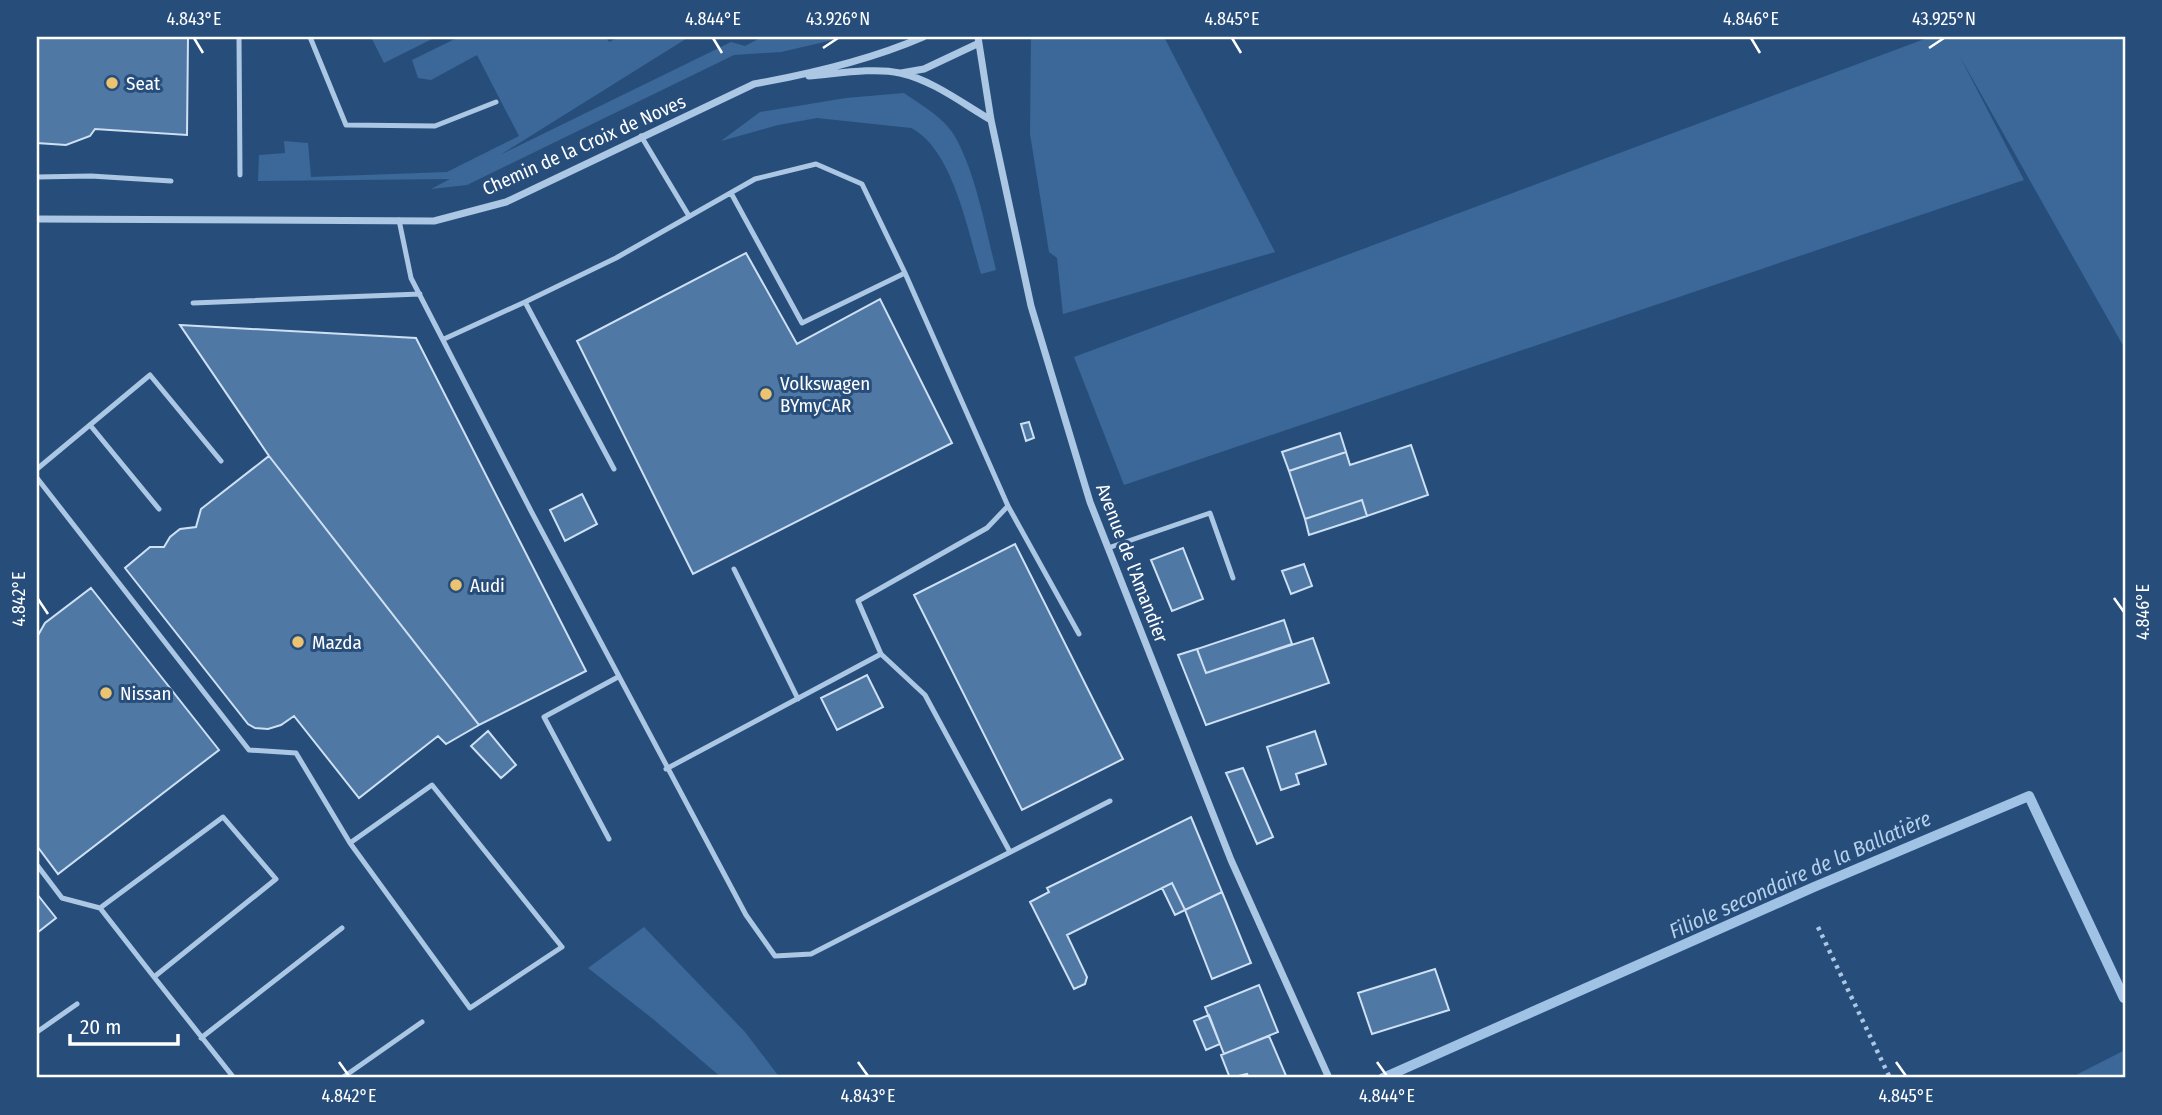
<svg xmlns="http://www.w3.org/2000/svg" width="2162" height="1115" font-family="'Fira Sans Condensed',sans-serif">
  <rect width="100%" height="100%" fill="#274e7b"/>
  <!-- green -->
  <path fill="#3b6898" d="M371,37H436L384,63Z
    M459,37H606L609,42L619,37H689L500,155L731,42L745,46L762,37H846L781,52L734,55L467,185L431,189L450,179L258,181L259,155L285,153L284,141L308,143L311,177L447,172L519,136L477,55L431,80L418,78L412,60Z
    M1031,37H1164L1275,252L1063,314L1057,258L1049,252L1030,134Z
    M1930,37H2125V349L1959,55L2024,180L1124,485L1074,357Z
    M904,93C921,105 943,117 954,135C975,170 986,230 996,270L981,274C968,232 953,149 911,128L817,118L778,125L721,141L760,112L846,98Z
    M644,927L745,1032L780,1078H722L653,1019L588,968Z
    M2125,1050V1078H2070Z"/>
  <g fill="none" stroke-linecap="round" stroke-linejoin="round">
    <!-- stream -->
    <path stroke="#a0c2e4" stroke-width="10" d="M1383,1078L1814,887L2029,796L2124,998L2125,996"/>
  </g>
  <!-- building -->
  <path fill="#5078a4" stroke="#cee0f3" stroke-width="2" d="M37,37H188L187,135L95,129L90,136L66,145L37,143Z
    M746,253L797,344L880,299L952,443L693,574L577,341Z
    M180,325L416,338L586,671L479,725L269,456Z
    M1029,422L1034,438L1026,441L1021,424Z
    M1340,433L1346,452L1289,471L1282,452Z
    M1411,445L1428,495L1367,516L1362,500L1305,519L1289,471L1346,452L1350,465Z
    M269,456L479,725L446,744L438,736L359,798L294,716L281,725L268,729L255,728L248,724L125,568L150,547H164L170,537L180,529L196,527L201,509Z
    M582,494L597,524L565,541L550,510Z
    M1362,500L1367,516L1309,535L1305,519Z
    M1015,544L1123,759L1022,810L914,595Z
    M1183,548L1203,599L1172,611L1151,560Z
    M1304,564L1312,586L1291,594L1282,571Z
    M91,588L219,750L58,874L37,846V637L45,623Z
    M1284,620L1292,644L1206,673L1197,649Z
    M1313,638L1329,683L1206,725L1178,655L1197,649L1206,673Z
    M867,675L883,707L837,730L821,698Z
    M488,731L516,765L501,778L471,746Z
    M1315,731L1326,764L1296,774L1299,784L1281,790L1267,747Z
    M1243,768L1273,837L1257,844L1226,773Z
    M1191,817L1222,892L1185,910L1172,883L1067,935L1087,977L1085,984L1074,989L1030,902L1049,892L1047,888Z
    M1172,883L1185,910L1175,915L1162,888Z
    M1222,892L1251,963L1212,979L1185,910Z
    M37,894L56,918L37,933Z
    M1435,969L1449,1010L1372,1034L1358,993Z
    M1259,985L1278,1032L1224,1054L1205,1007Z
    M1209,1015L1220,1044L1206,1050L1194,1021Z
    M1269,1036L1287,1078H1262L1261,1076L1249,1078L1247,1074L1230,1078L1221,1055Z"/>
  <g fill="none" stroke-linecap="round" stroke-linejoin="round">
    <!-- path -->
    <path stroke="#abc7e4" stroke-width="4.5" stroke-dasharray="3.5 5" stroke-linecap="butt" d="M1818,927L1890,1078"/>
    <!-- service -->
    <path stroke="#abc7e4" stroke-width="5" d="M239,37L240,175
      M310,37L346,125L435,126L496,102
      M641,136L689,216
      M37,177L91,176L171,181
      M731,193L802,323L905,273
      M399,220L411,278L530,509L746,915L775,956L811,954L1110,801
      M193,303L420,294
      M444,339L525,302
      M90,425L159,509
      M37,469L150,375L221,461
      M614,469L525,302L616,258L755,179L816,164L862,184L905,273L1008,506L987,528L858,601L881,654L666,769
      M37,478L249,750L296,753L350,843L470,1008L562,947L432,785L350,843
      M1008,506L1079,634
      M1108,548L1210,513L1233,578
      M734,569L798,699
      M881,654L925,695L1010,852
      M609,839L544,717L618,677
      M37,865L62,898L100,908L154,977L276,879L223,817L100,908
      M154,977L234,1078
      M37,1032L77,1004
      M201,1038L342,928
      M342,1078L422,1022"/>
    <!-- minor -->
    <path stroke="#abc7e4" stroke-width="7" d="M978,37L991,120L1031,306L1090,502L1231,860L1329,1078
      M901,73L924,69L977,44
      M809,76C835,74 874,67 900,73C932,80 962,103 991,120
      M37,219L434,221L506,202L754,84C810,74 870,60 923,37"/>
  </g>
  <!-- ticks -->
  <path fill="none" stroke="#fff" stroke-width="2.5" d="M194,38L203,53M713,38L722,53M1232,38L1241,53M1751,38L1760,53M823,48L838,38M1929,48L1944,38M2114,598L2124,612M38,599L48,614M339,1062L349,1076M858,1062L868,1076M1377,1062L1387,1076M1896,1062L1906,1076"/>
  <!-- markers -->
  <g fill="#ecc471" stroke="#274e7b" stroke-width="2.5">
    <circle cx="112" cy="83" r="7"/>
    <circle cx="766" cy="394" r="7"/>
    <circle cx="456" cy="585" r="7"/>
    <circle cx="298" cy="642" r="7"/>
    <circle cx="106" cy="693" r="7"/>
  </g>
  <g text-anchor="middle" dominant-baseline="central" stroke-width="6" stroke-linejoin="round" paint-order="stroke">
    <!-- poi labels -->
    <g font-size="19" fill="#fff" stroke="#274e7b" text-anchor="start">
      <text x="126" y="83">Seat</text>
      <text x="780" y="383">Volkswagen<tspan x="780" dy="22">BYmyCAR</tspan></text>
      <text x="470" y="585">Audi</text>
      <text x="312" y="642">Mazda</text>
      <text x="120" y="693">Nissan</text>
    </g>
    <!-- street labels -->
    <g font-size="19" fill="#fff" stroke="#274e7b">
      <text transform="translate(584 145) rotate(-24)">Chemin de la Croix de Noves</text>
      <text transform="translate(1132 563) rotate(69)">Avenue de l'Amandier</text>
    </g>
    <!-- water labels -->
    <g font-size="21" font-style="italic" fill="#b6d1ec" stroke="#274e7b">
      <text transform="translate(1800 875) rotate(-24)">Filiole secondaire de la Ballatière</text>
    </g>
  </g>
  <!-- border -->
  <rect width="2162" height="1115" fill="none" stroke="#274e7b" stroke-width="77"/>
  <!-- scale -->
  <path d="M70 1034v10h108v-10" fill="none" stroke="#ffffff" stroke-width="3.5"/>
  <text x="80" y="1034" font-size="21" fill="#ffffff" stroke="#274e7b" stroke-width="5" paint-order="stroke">20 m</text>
  <rect x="38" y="38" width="2086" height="1038" fill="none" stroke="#fff" stroke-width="2.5"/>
  <g font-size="18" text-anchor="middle" fill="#fff">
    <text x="194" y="25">4.843°E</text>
    <text x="713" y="25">4.844°E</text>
    <text x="838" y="25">43.926°N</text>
    <text x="1232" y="25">4.845°E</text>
    <text x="1751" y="25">4.846°E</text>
    <text x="1944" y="25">43.925°N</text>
    <text transform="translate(19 599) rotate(-90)" y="6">4.842°E</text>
    <text transform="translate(2143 612) rotate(-90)" y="6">4.846°E</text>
    <text x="349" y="1102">4.842°E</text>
    <text x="868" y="1102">4.843°E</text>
    <text x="1387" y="1102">4.844°E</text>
    <text x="1906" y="1102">4.845°E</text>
  </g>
</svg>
